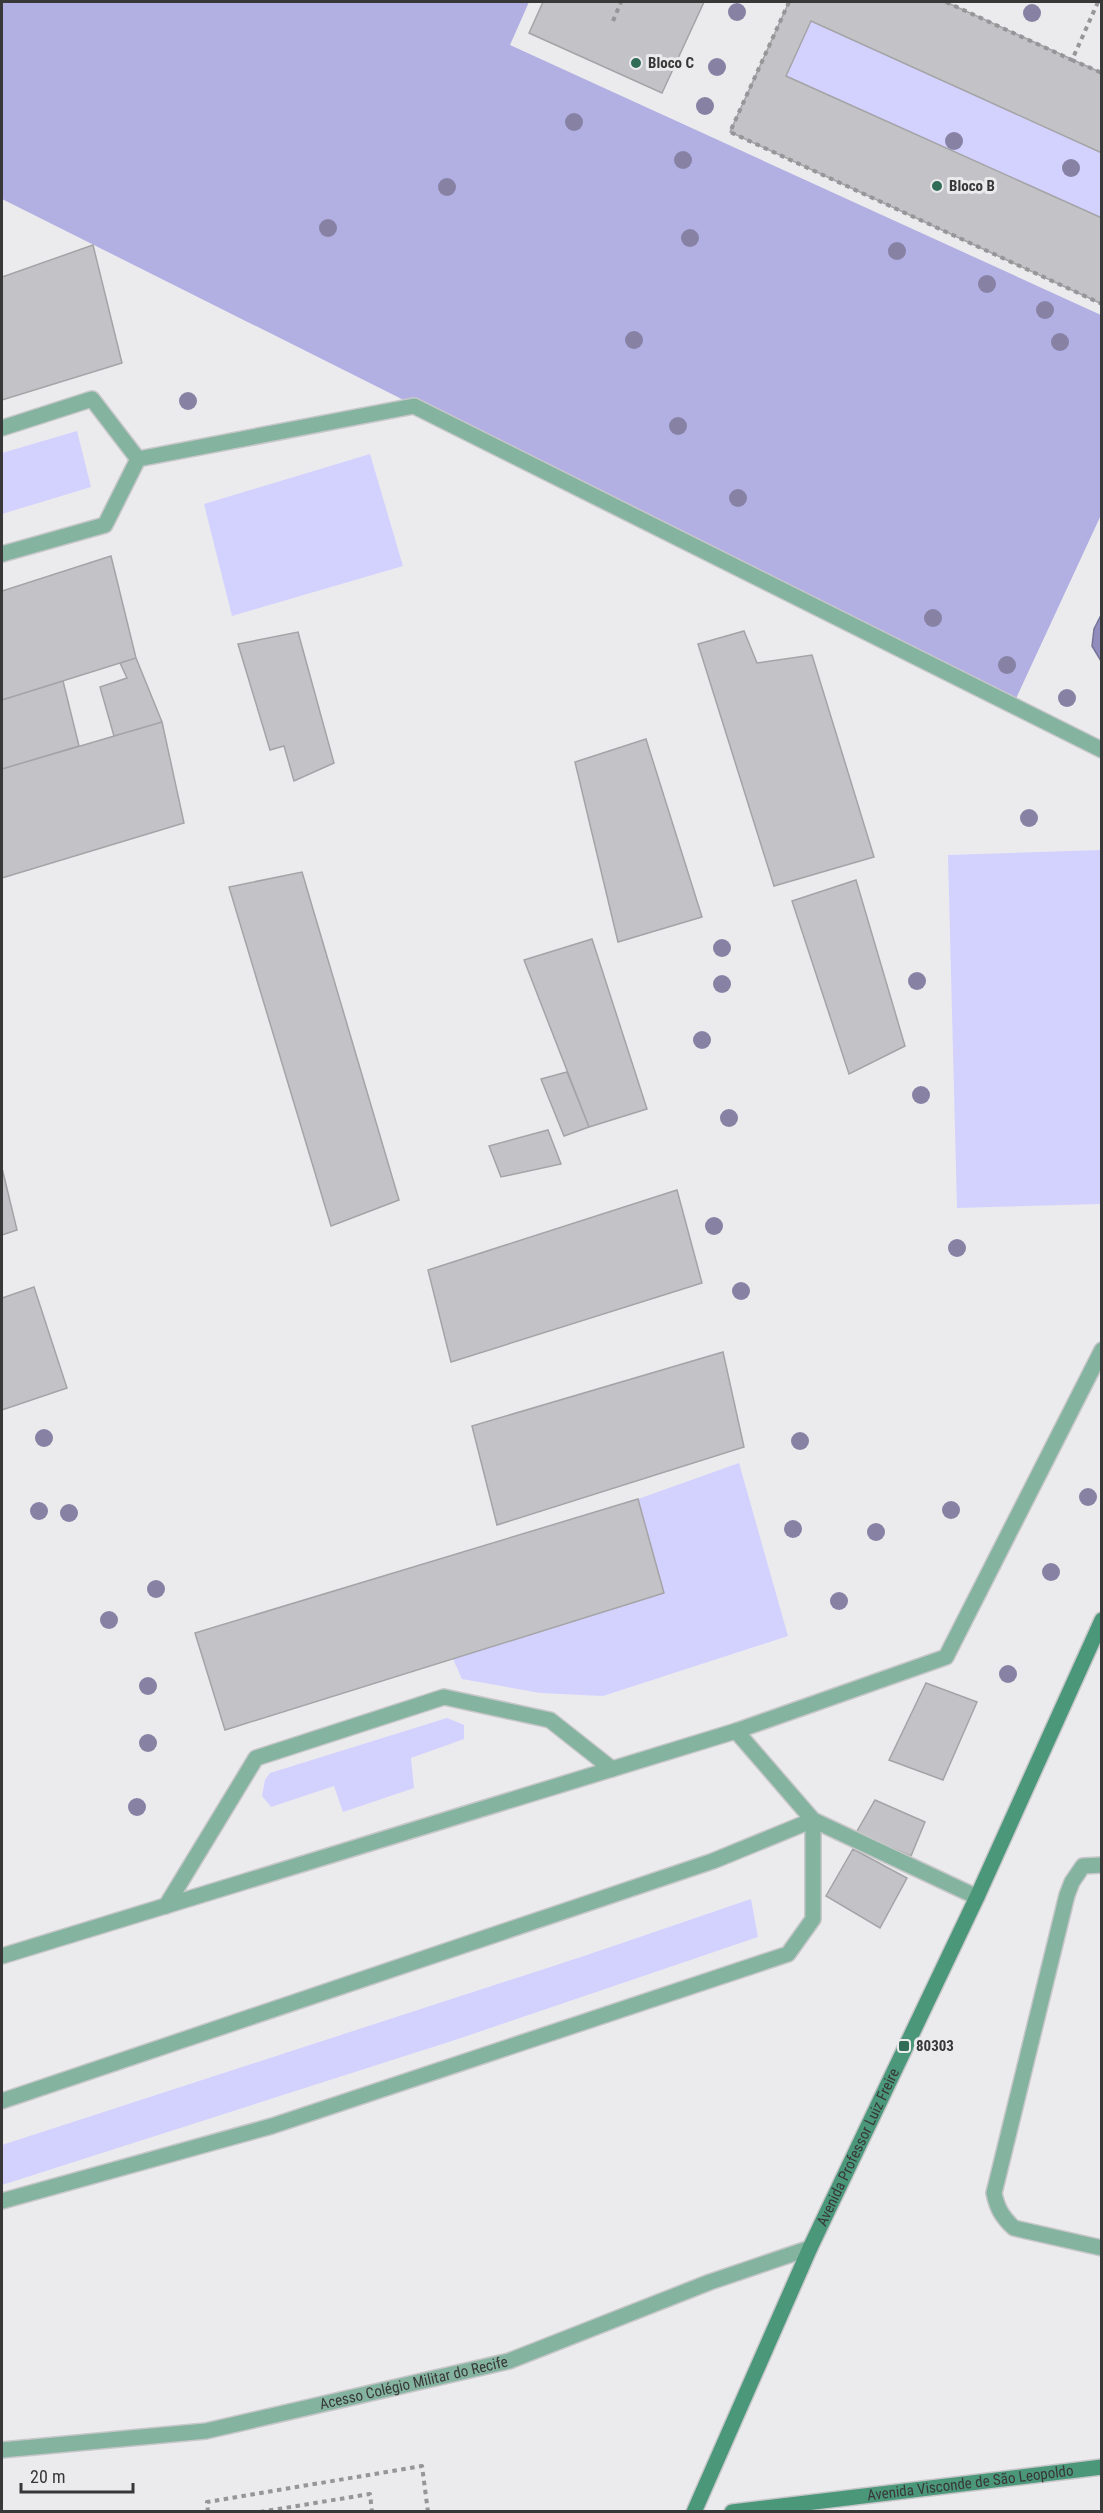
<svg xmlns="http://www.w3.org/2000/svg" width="1103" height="2513" font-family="'Roboto Condensed',sans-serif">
  <rect width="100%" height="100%" fill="#ebebee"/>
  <!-- green -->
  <path fill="#d3d1fe" d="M811,21L1101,153V218L786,76Z
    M77,431L91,487L2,514V453Z
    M370,454L403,566L232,616L204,504Z
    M1101,850V1204L957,1208L948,855Z
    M739,1463L788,1636L603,1696L540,1693L462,1679L453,1659L664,1593L638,1499Z
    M447,1718L464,1725V1739L411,1758L414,1788L343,1812L334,1786L271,1807L262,1796L265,1780L270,1773Z
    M751,1899L758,1937L455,2040L2,2185V2145L584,1956Z"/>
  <!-- forest -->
  <path fill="#b2b0e3" d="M2,2H529L510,45L1101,315V515L1013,705L2,199Z"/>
  <!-- water -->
  <path fill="#908dbe" stroke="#767496" stroke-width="1.5" d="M1101,615V661L1092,646L1094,629Z"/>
  <!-- building -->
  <path fill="#c3c3c7" stroke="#a4a4a7" stroke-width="1.5" d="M543,2H704L662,93L529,33Z
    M789,2H946L1102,73V153L811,21L786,76L1102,218V304L730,132Z
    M93,245L122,363L2,400V277Z
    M111,556L136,658L2,700V591Z
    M744,631L757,663L812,655L874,857L774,886L698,644Z
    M298,632L334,763L294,781L284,746L270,750L238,644Z
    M136,658L162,722L114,736L100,687L127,678L120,663Z
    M63,681L79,746L2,769V700Z
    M162,722L184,823L2,878V769Z
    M646,739L702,917L618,942L575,762Z
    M302,872L399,1200L331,1226L229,887Z
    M856,880L905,1046L849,1074L792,901Z
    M592,939L647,1109L589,1127L524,960Z
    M567,1072L589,1127L564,1136L541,1079Z
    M548,1130L561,1164L501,1177L489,1146Z
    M2,1168L17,1230L2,1235Z
    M677,1190L702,1283L451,1362L428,1270Z
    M34,1287L67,1388L2,1410V1298Z
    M723,1352L744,1447L497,1525L472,1426Z
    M638,1499L664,1593L225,1730L195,1633Z
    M926,1683L977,1702L943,1780L889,1760Z
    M875,1800L925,1822L911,1856L856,1833Z
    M853,1849L907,1878L880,1928L826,1896Z"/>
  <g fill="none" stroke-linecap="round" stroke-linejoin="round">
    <!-- lane casing -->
    <g stroke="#c7c7ca" stroke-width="18">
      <g id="lane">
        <path d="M2,428L92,399L138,459"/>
        <path d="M2,554L105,525L138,459L414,406L1102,750"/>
        <path d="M736,1731L946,1657L1102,1350"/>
        <path d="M1102,1865L1083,1866L1072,1882L1067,1895L994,2193C997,2208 1002,2217 1014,2228L1102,2248"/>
        <path d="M166,1906L256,1758L444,1697L550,1720L612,1769"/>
        <path d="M2,1956L736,1731L813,1820L977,1897"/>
        <path d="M2,2101L713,1861L813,1820"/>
        <path d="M2,2201L272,2126L788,1954L813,1919V1820"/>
        <path id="s1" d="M2,2450L206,2431L509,2361L710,2282L810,2248"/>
      </g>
    </g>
    <!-- secondary casing -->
    <g stroke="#c7c7ca" stroke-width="18">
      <g id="secondary">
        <path id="s2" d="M694,2512L810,2248L977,1897L1102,1620"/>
        <path id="s3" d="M732,2512L1102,2467"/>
      </g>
    </g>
    <!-- path -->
    <path stroke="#969698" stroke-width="4" stroke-dasharray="4.5 4.5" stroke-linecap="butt" d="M789,2L730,132L1102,304
      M946,2L1072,60
      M1098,2L1072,60L1102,73
      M613,21L621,2
      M208,2512L207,2502L422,2466L428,2512
      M260,2512L370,2494L372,2512"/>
    <!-- lane -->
    <use href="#lane" stroke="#84b39f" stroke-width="15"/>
    <!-- secondary -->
    <use href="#secondary" stroke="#4a977a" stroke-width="15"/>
  </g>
  <!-- trees -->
  <g fill="#8781a4">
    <circle cx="737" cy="12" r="9"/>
    <circle cx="1032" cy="13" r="9"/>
    <circle cx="717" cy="67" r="9"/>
    <circle cx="705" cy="106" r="9"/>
    <circle cx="574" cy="122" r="9"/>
    <circle cx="954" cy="141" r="9"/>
    <circle cx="683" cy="160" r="9"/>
    <circle cx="1071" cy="168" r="9"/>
    <circle cx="447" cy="187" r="9"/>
    <circle cx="328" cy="228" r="9"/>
    <circle cx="690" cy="238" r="9"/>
    <circle cx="897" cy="251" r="9"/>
    <circle cx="987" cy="284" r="9"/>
    <circle cx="1045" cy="310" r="9"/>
    <circle cx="634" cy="340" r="9"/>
    <circle cx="1060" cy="342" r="9"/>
    <circle cx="188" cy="401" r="9"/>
    <circle cx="678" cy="426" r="9"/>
    <circle cx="738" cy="498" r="9"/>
    <circle cx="933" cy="618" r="9"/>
    <circle cx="1007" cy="665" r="9"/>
    <circle cx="1067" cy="698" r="9"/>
    <circle cx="1029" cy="818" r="9"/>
    <circle cx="722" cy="948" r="9"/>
    <circle cx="917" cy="981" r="9"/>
    <circle cx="722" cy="984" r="9"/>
    <circle cx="702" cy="1040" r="9"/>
    <circle cx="921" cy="1095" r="9"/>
    <circle cx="729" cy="1118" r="9"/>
    <circle cx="714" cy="1226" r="9"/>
    <circle cx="957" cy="1248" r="9"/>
    <circle cx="741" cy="1291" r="9"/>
    <circle cx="44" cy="1438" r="9"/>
    <circle cx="800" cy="1441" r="9"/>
    <circle cx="1088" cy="1497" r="9"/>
    <circle cx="951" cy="1510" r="9"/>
    <circle cx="39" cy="1511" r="9"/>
    <circle cx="69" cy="1513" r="9"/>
    <circle cx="793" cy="1529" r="9"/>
    <circle cx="876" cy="1532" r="9"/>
    <circle cx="1051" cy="1572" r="9"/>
    <circle cx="156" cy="1589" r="9"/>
    <circle cx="839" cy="1601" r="9"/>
    <circle cx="109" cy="1620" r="9"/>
    <circle cx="1008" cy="1674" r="9"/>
    <circle cx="148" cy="1686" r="9"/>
    <circle cx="148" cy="1743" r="9"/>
    <circle cx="137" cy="1807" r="9"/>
  </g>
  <!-- markers -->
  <g fill="#316c56" stroke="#ebebee" stroke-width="2">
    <circle cx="636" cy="63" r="6"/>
    <circle cx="937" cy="186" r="6"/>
    <rect x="898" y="2040" width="12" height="12" rx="3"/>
  </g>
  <g text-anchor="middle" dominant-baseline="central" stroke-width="6" stroke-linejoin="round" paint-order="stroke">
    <!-- poi labels -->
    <g font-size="15" font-weight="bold" fill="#383839" stroke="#ebebee" text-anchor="start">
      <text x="648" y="63">Bloco C</text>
      <text x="949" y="186">Bloco B</text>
      <text x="916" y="2046">80303</text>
    </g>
    <!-- street labels -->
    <g font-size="15" fill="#383839" stroke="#ebebee">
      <text stroke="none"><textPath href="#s2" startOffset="400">Avenida Professor Luiz Freire</textPath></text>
      <text stroke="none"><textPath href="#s1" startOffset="418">Acesso Colégio Militar do Recife</textPath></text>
      <text stroke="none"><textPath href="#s3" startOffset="240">Avenida Visconde de São Leopoldo</textPath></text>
    </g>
  </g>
  <!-- border -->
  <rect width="1103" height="2513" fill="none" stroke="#383839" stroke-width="6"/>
  <!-- scale -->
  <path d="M21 2483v9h112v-9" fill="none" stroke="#383839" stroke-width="3"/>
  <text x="30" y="2483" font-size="18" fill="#383839" stroke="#ebebee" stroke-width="4.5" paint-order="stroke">20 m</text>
</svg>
